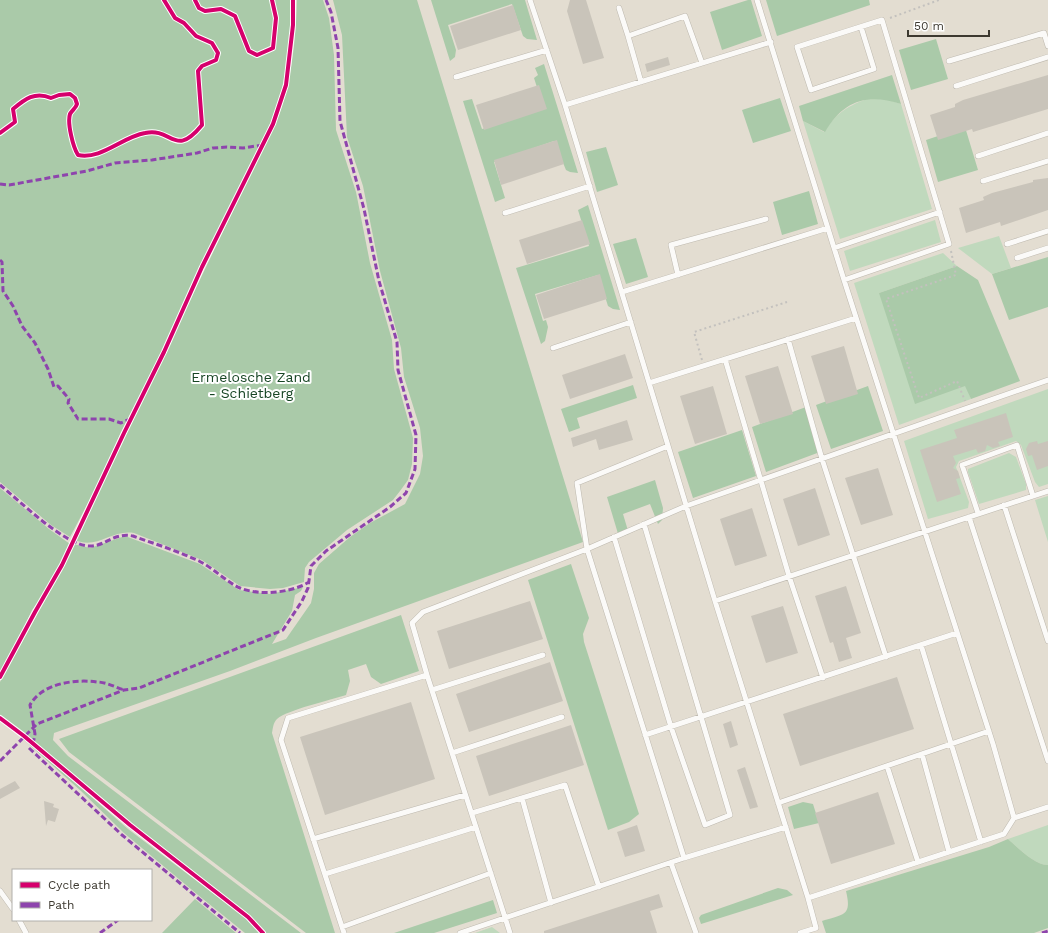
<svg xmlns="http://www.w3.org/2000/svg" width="1048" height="933" font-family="'Work Sans',sans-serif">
  <rect width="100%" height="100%" fill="#e3ddd1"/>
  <!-- green -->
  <path fill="#c0d9bd" d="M870,98L886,99L901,104L932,209L840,239L803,121L824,132C836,113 849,105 870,98Z
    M935,220L941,242L850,271L844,251Z
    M999,236L1011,268L992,274L958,248Z
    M943,253L957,266L879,293L966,386L971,399L899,425L854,283Z
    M1048,389V484L1039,487L1035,482L1021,445L1016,441L959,461L956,467L969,502L968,508L928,519L904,441Z
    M1009,453L1016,457L1026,484V490L979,504L968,472V469Z
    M1048,496V542L1035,500Z
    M1048,825V865C1036,866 1017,847 1008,839Z
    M492,927L500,933H475Z"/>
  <!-- forest -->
  <path fill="#aacaa9" d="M0,0H291L290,45L279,105L235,199L200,266L163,350L121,432L97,486L70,537L51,525L0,482Z
    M297,0H323L329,18L334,55L336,130L356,192L370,263L392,340L394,369L413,438L412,464L408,480L400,491L393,500L347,530L309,562L305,568L304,582L283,588L270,589L240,586L202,560L134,533C112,529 97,550 75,540L279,115C292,81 296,36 297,0Z
    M333,0H417L583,542L316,638L230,671L54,733L53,740L68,756L301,933H265L249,916L130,826L25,734L0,717V682L64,566L73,544L90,548L125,536L200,564L239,590L270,594L303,587L301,591L295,595L292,611L272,644L286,639L311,603L314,589V573L319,564L350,537L370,523L405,504L420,474L423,456L420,428L404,377L401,348L380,271L363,186L347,137L342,35Z
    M431,0H525L537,40L527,39L523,36L512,4L448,25L456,50L455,57L450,61Z
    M748,0H751L762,36L722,50L710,12Z
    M766,0H869L870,5L777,36Z
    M936,39L948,79L911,90L899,50Z
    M544,64L578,173L570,172L566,170L554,141L494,162L505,198L495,202L463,101L472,99L482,129L544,109L534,78L538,75L535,68Z
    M892,75L901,104C867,93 843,101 825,132L803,121L799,106Z
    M780,98L791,131L753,143L742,110Z
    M965,127L978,170L938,182L926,140Z
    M606,147L618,185L597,192L586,152Z
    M809,191L818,224L782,235L773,202Z
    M588,205L620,310L613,309L608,306L598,275L535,294L543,321L546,320L548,327L545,341L541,344L516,268L589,246L578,210Z
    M636,238L648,277L626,284L613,244Z
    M1048,257V307L1009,320L992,274Z
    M957,266L978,280L1020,381L971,399L965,386L915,404L879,293Z
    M633,385L637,398L577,418L580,428L569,432L561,409Z
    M868,386L883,431L831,449L816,405Z
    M806,407L820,452L766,472L752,427Z
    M742,430L756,476L693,498L678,452Z
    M655,480L663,508L662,520L658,524L650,504L623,514L629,534L619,537L607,497Z
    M0,488L49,529L70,544L50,585L32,610L11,656L0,675Z
    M571,564L589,618L583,634L584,642L639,814L629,822L608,830L528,580Z
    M401,615L419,671L381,684L371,677L366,664L348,670L350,681L346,695C331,700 287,710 277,719C273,723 273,728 272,733L335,933H306L69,752L59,739Z
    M24,738L128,829L247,919L260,933H245L198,895L124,833L81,791L23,739Z
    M803,802L813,804L819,823L794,829L788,807Z
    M1008,839C1017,847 1036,866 1048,865V928L1034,933H826L822,921C844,914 852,916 846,891L989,847Z
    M778,888L787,890L793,895L701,924L699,918L701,915Z
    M195,899L236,933H162Z
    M493,900L497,913L434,933H394Z"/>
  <!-- building -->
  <path fill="#c9c4ba" d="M570,0H586L604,58L583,64L567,11Z
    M513,5L521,30L458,50L450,26Z
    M668,57L670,65L647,72L645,64Z
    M1048,75V109L973,132L972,129L938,140L930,115L955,107V104L963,100Z
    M539,85L547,109L484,130L476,105Z
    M557,140L564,164L501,185L494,160Z
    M1048,178V210L1001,226L1000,222L966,233L959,208L984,200L983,197L992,193L1033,182V180Z
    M582,220L590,244L527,264L519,240Z
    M600,274L607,299L544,319L536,295Z
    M844,346L858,394L826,404L811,356Z
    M625,354L633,378L570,399L562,375Z
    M778,366L793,414L760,424L745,376Z
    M713,386L727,434L695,444L680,396Z
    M1006,413L1013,437L998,442L1000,446L993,448L987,445L985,451L978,453L976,449L953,456L956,463L953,468L958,471L960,478L956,479L961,494L937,502L920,450L957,438L954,430Z
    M627,420L633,440L599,450L596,439L573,447L571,438Z
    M1037,441L1038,444L1048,441V466L1037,470L1032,455L1028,456L1026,449L1029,443Z
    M878,468L893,515L861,525L845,478Z
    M815,488L830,535L798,546L783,499Z
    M752,508L767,556L735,566L720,519Z
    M846,586L861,633L846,638L852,658L839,662L833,642L830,643L815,596Z
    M530,601L543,639L449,669L437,631Z
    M783,606L798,653L766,663L751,616Z
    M550,662L563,701L469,732L456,694Z
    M897,677L914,729L800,766L783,714Z
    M411,702L435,779L325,815L300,737Z
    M731,721L738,745L730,748L723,724Z
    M571,725L584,765L489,796L476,756Z
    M745,767L758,807L750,809L737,770Z
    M15,781L20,788L0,799V789Z
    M878,792L895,844L831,864L815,813Z
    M44,801L54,804L53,807L59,809L55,822L48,820L46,826Z
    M637,825L645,851L625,857L617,832Z
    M659,894L663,907L650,911L657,933H544V931Z"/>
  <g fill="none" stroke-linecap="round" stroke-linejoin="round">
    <!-- service casing -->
    <g stroke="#beb9af" stroke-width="6">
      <path id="service" d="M530,0L565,105L715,601L808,898L1004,834L1014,818L993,744L844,280L757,0
        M619,8L628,36
        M949,61L1044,33L1048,46
        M456,77L547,50
        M641,82L628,36L685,16L702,63
        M956,86L1048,57
        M565,105L771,42
        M978,156L1048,133
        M983,181L1048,161
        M505,213L590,186
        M1007,244L1048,231
        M834,248L940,212
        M1017,258L1048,248
        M678,275L671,245L766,219
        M844,280L949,244L882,20L797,47L811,90L874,69L861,27
        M622,292L828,228
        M788,339L822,459L886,657
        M553,348L631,322
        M725,359L789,576L823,678
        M649,383L856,318
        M1004,505L1048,641
        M978,513L962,465L1017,445L1033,496
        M969,517L1048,761
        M614,537L671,727L705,825L730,815L644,524
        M715,601L1048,491
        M921,645L981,842
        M427,675L510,933
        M432,690L543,655
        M645,735L957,633
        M452,753L562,717
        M922,754L949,852
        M887,766L918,862
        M522,798L551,903
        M778,803L989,731
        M472,813L565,785L599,887
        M1014,818L1048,807
        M786,827L684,858L587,549L686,506L1048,380
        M313,839L465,795
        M671,863L696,933
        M325,874L476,827
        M0,891L13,909
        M19,920L26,933
        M342,927L491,873
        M344,933L281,740L288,718L427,675L412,623L423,612L587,549L577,483L668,446
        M460,933L684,858
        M800,933L816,928L808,898"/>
    </g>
    <!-- path -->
    <path stroke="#c3c1be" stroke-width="2" stroke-dasharray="2 3" stroke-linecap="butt" d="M890,18L939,0
      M951,251L956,275L886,299L919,398L957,381L965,401
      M702,360L694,332L787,302"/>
    <!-- service -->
    <use href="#service" stroke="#fbfaf8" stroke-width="5"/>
    <!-- quiet -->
    <path stroke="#8e44ad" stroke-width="3" stroke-dasharray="6 3" stroke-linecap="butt" d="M0,184L9,185L87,171L115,163L152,160L197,153L213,148L227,147L243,148L263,145
      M0,260L2,262L3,291L13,306L22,326L35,343L48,369L54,387L58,386L69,399L68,403L78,419H109L121,423L130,419
      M0,485C20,501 64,545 89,546C105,547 113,532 133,536C155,544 178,551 199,561C213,568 228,583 240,588C260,596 291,593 309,582
      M33,744L35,734L30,705C42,683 75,679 97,682C106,682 115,687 124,690
      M29,748L122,835L240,933
      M0,761L37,724L124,690L139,688L283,630L302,601L308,588L311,566L326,551L390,507L406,493L415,469L416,435L398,370L397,342L379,281L364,209L340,121L338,48L331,12L326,0
      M100,933L118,920
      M1042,933L1048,931"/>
    <!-- cycleway casing -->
    <g stroke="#fff" stroke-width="6">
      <path id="cycleway" d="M195,0L199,8L205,11L221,9L235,16L249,51L257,55L273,48L276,18L272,0
        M0,133L15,122L13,109C25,99 35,91 51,98L59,95L70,94L75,98L77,104C76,108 72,110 70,114C67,123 73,147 78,155C101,160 122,137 145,133C173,127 174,159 202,125L198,71L202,66L216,60L218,53L212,43L196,36L184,23L175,18L164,0
        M0,677L35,612L62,565L124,433L164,352L202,267L273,124L286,85L293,25V0
        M0,718L24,736L130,825L248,917L263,933"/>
    </g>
    <!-- cycleway -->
    <use href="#cycleway" stroke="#d6006c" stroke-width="4"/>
  </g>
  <g text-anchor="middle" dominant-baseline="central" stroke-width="4" stroke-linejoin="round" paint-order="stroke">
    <!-- park labels -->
    <g font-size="14" fill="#174524" stroke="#fff">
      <text x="251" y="377">Ermelosche Zand<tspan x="251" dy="16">- Schietberg</tspan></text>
    </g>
  </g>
  <!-- legend -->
  <rect x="12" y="869" width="140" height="52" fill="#ffffff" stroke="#b1b0ac"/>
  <rect x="20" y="882" width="20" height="6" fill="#d6006c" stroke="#b1b0ac"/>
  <text x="48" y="889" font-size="12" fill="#3d3930">Cycle path</text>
  <rect x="20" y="902" width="20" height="6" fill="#8e44ad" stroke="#b1b0ac"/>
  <text x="48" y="909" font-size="12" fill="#3d3930">Path</text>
  <!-- scale -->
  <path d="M908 30v6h81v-6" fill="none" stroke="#3d3930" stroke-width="2"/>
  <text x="914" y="30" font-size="12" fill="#3d3930" stroke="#ffffff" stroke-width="3" paint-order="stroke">50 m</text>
</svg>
